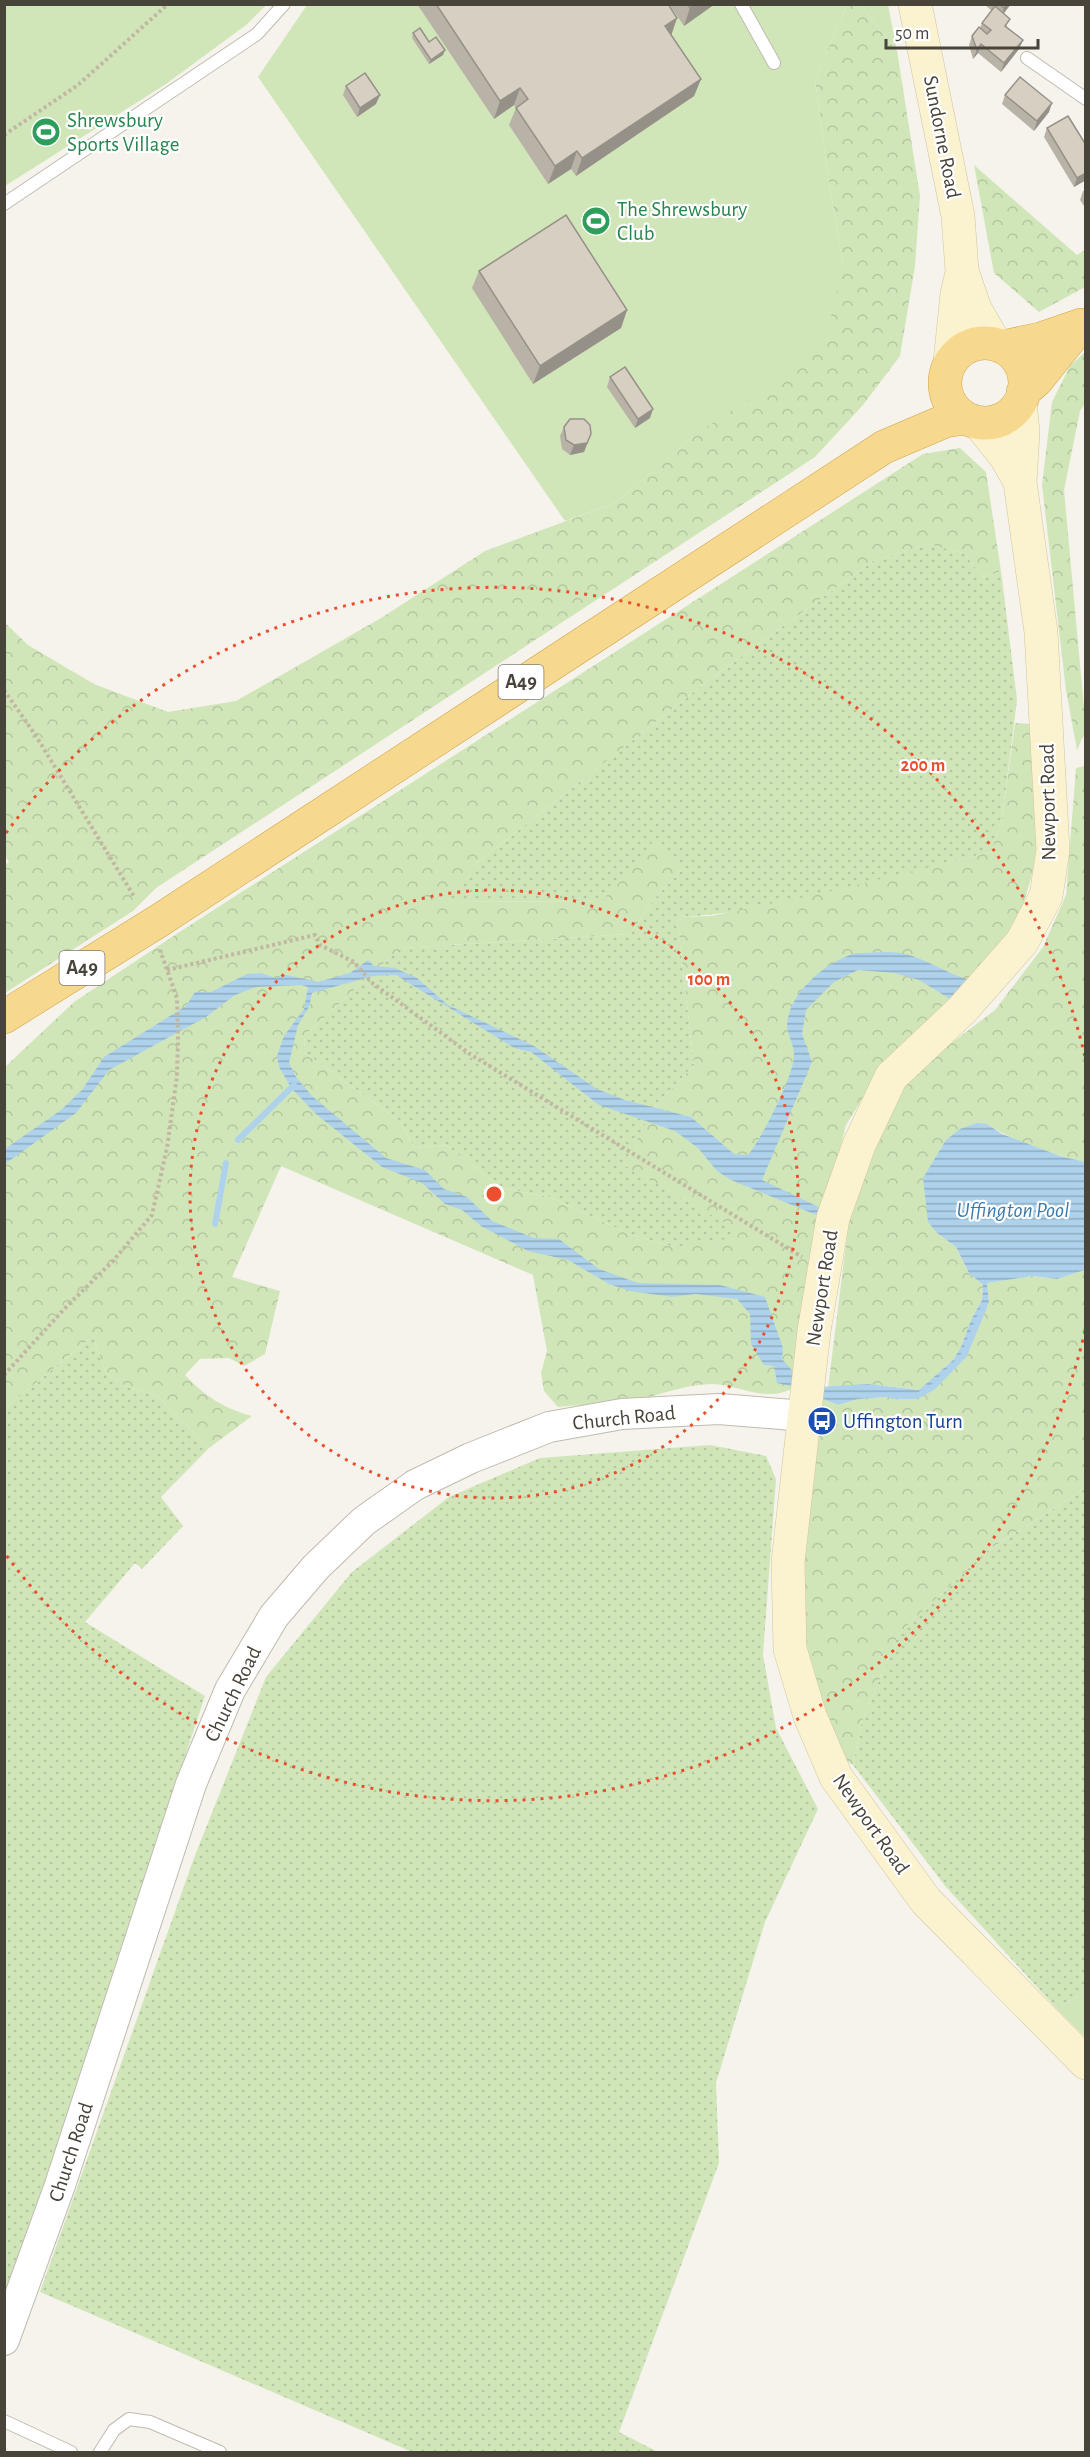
<svg xmlns="http://www.w3.org/2000/svg" width="1090" height="2457" font-family="'Alegreya Sans',sans-serif">
  <defs>
    <pattern id="grass-dots" width="8" height="8" patternUnits="userSpaceOnUse" patternTransform="scale(1.5)"><rect width="8" height="8" fill="#d0e6b9"/><path d="M2 2h.1M6 6h.1" fill="none" stroke="#b4c6a0" stroke-width="1.8" stroke-linecap="round"/></pattern>
    <pattern id="forest-crowns" width="20" height="18" patternUnits="userSpaceOnUse" patternTransform="scale(1.5)"><rect width="20" height="18" fill="#d0e6b9"/><path d="M2 6a3 3 0 1 1 6 0M12 15a3 3 0 1 1 6 0" fill="none" stroke="#b4c6a0"/></pattern>
    <pattern id="water-rules" width="6" height="5" patternUnits="userSpaceOnUse" patternTransform="scale(1.5)"><rect width="6" height="5" fill="#aed2ec"/><path d="M0 2.5h6" fill="none" stroke="#90acc0"/></pattern>
  </defs>
  <rect width="100%" height="100%" fill="#f5f3ec"/>
  <!-- grass -->
  <path fill="url(#grass-dots)" d="M928,544L964,553L983,577L1001,571L1017,700L1002,818L991,852C893,876 777,913 677,917L694,1065L654,1107L625,1165L726,1223L735,1238L681,1249L629,1234L550,1197L501,1188L446,1145L414,1148L401,1122L304,1052L305,1035L400,948L630,934L655,898L681,870L602,901L437,902L472,867L705,683L873,561Z
    M93,1336L106,1373L125,1386L156,1395L209,1448L161,1497L183,1526L142,1569L135,1563L85,1622L205,1696L53,2157L5,2293V1408Z
    M710,1445L766,1456L776,1479L763,1655L776,1728L818,1809L765,1922L716,2083L719,2163L619,2432L658,2452H412L40,2292L194,1858L266,1677L352,1572L449,1497L540,1458Z
    M1085,1489V1993L1056,2008L946,1887L853,1765L862,1721L899,1633L988,1550Z"/>
  <!-- forest -->
  <path fill="url(#forest-crowns)" d="M847,5H860L897,51L920,196L915,266L900,356L863,405L815,457L156,888L133,911L5,993L4,866L9,862L4,854V622L28,645L94,684L168,712L236,701L381,618L485,551L615,503L698,433L843,264L828,177L815,79Z
    M974,165L1077,255L1085,250V287L1039,312L994,273Z
    M1085,352V403L1080,411L1064,490L1085,719V732L1077,750L1066,690L1042,485L1052,402L1070,366Z
    M960,448L986,472L1001,571L983,577L964,553L928,544L873,561L705,683L472,867L438,902L602,901L656,838L681,870L655,898L630,934L400,948L305,1035L304,1052L401,1122L414,1148L446,1145L501,1188L550,1197L629,1234L674,1247L734,1238L725,1223L624,1165L654,1107L694,1065L677,917L711,916L819,894L991,852L1002,818L1015,723L1031,724L1039,850L1022,909L1004,950L884,1064L846,1125L825,1210L795,1387C767,1404 741,1385 712,1384C689,1384 666,1393 644,1398C616,1404 586,1404 558,1407L544,1391L541,1373L547,1351L533,1275L281,1166L232,1277L280,1291L265,1354L244,1366L229,1358L200,1359L185,1375C205,1396 223,1408 252,1416L209,1448L156,1395L125,1386L106,1373L93,1336L5,1408L4,1068L74,1002L181,931L923,454Z
    M1085,766V1162C1054,1155 1014,1142 987,1124L937,1233L956,1247L969,1273L983,1285L982,1300L971,1320L961,1347L953,1360L919,1390L868,1384L828,1388L850,1212L867,1144L904,1079L995,1010L1043,947L1066,895L1076,768Z
    M1085,1270V1489L988,1550L899,1633L862,1721L853,1765L835,1753L791,1610L821,1397L838,1405L858,1399L913,1395L967,1349L973,1326L989,1303L987,1283L1033,1276L1057,1279Z"/>
  <!-- pitch -->
  <path fill="#d0e6b9" d="M5,4H266V5L246,25L166,84L5,186Z
    M307,5H847L815,79L828,177L843,264L824,347L698,433L615,503L565,521L258,77Z
    M860,5H888L897,51Z
    M1085,1993V2037L1056,2008Z"/>
  <!-- water -->
  <path fill="url(#water-rules)" d="M856,953C871,953 890,950 905,954C930,960 951,977 976,981L955,1002L919,980L895,973L858,970L834,982L806,1010L802,1034L812,1062L762,1180L825,1210L824,1218L731,1180L717,1171L698,1148L675,1131L599,1105L531,1052L514,1048L396,975L373,976L312,993L309,1007L298,1025L289,1063L296,1077L312,1096L386,1158L425,1170L444,1189L467,1197L492,1221L534,1238L559,1239L599,1269L638,1283L720,1285L765,1297L783,1348L782,1359L798,1377L820,1387L868,1384L919,1390L953,1360L961,1347L971,1320L982,1300L983,1285L969,1273L956,1247L937,1233L928,1222L923,1178L946,1140L960,1129L977,1123L987,1124L1002,1134L1060,1156L1085,1162V1270L1057,1279L1033,1276L987,1283L989,1303L973,1326L967,1349L931,1388L913,1395L858,1399L838,1405L795,1387L777,1383L774,1366L764,1365L751,1344L750,1314L737,1299L695,1294L672,1297L630,1291L609,1284L568,1260L528,1251L481,1226L462,1210L445,1204L422,1183L382,1167L316,1114L292,1089L279,1067L277,1056L284,1036L304,1009L308,987L301,985L256,987L235,995L206,1017L109,1070L76,1113L5,1164V1149L61,1110L82,1090L104,1057L186,1006L195,992H211L247,974L261,973L275,978L287,975L318,982L350,973L368,960L374,966L395,968L417,978L448,1005L534,1046L597,1089L625,1100L691,1117L734,1154L748,1155C761,1140 794,1075 794,1056C795,1046 787,1035 787,1025C789,992 827,961 856,953Z"/>
  <g fill="none" stroke-linecap="round" stroke-linejoin="round">
    <!-- stream -->
    <path stroke="#aed2ec" stroke-width="6" d="M238,1140L294,1085
      M215,1224L226,1163
      M892,1396H917L933,1387L964,1355L984,1307"/>
    <!-- service casing -->
    <g stroke="#c0bbaf" stroke-width="14">
      <path id="service" d="M741,4L774,63
        M1027,58L1086,99
        M4,204L257,34L284,4
        M4,2421L71,2452
        M100,2452L114,2430L129,2419L150,2422L220,2452"/>
    </g>
    <!-- tertiary casing -->
    <g stroke="#c0bbaf" stroke-width="32">
      <path id="tertiary" d="M4,2340L60,2185L191,1784L230,1690L274,1616L316,1567L364,1521L415,1485L471,1458L549,1427L622,1414L719,1409L805,1416"/>
    </g>
    <!-- secondary casing -->
    <g stroke="#d1c69f" stroke-width="34">
      <path id="secondary" d="M915,4L958,216L962,271L975,309L995,344
        M950,362L957,294L962,273
        M1020,402L1023,432L1020,482L1041,632L1053,850L1046,896L1022,942L962,1010L891,1077L859,1145L833,1218L814,1331L788,1562L790,1649L810,1716L836,1777L926,1901L1086,2063
        M979,423L1006,457L1020,482"/>
    </g>
    <!-- trunk casing -->
    <g stroke="#d3a348" stroke-width="34">
      <path id="trunk" d="M945 383a40 40 0 1 1 80 0a40 40 0 1 1-80 0Z
        M1003,347L1040,339L1081,325
        M1023,392L1037,380L1081,325
        M4,1017L160,920L884,447L945,421L965,418"/>
    </g>
    <!-- path -->
    <path stroke="#c1b7a2" stroke-width="4" stroke-dasharray="3 3" stroke-linecap="butt" d="M4,135L78,85L168,4
      M4,690L36,736L135,898
      M167,970L315,935L320,945L354,962L371,982L470,1054L802,1257
      M4,1375L67,1306L112,1262L152,1215L167,1148L177,1076L178,1039L177,998L160,950"/>
    <!-- service -->
    <use href="#service" stroke="#fff" stroke-width="12"/>
    <!-- tertiary -->
    <use href="#tertiary" stroke="#fff" stroke-width="30"/>
    <!-- secondary -->
    <use href="#secondary" stroke="#fbf2d0" stroke-width="33"/>
    <!-- trunk -->
    <use href="#trunk" stroke="#f6d88e" stroke-width="33"/>
  </g>
  <!-- wall -->
  <path fill="#b8b2a7" d="M417,4H668L677,18L671,34L701,79L694,96L576,176L571,169L548,184L509,125L516,108L514,105L494,119Z
    M669,4H715L684,26Z
    M984,4H1011L1004,13L1007,27L1023,40L1019,49L1001,72L978,53L973,59L969,45L972,36L980,28L982,23L992,11Z
    M413,33L429,42L445,50L443,55L429,64L412,38Z
    M346,86L376,104L357,117L343,95Z
    M1005,95L1049,112L1034,131L1002,104Z
    M1047,128L1086,145V180L1074,187L1044,137Z
    M1086,190V209L1080,200L1083,191Z
    M479,271L627,310L621,328L533,384L472,288Z
    M610,377L650,418L635,428L607,387Z
    M564,427L591,434L584,452L570,455L562,449L560,436Z"/>
  <!-- shaded-wall -->
  <path fill="#969188" d="M695,4H715L684,26L690,8Z
    M1007,4H1011L1000,18L1004,8Z
    M677,18L671,36L665,26Z
    M1023,40L1019,49L1001,72L1004,63Z
    M981,44L978,53L973,59L977,50Z
    M445,50L443,55L429,64L431,60Z
    M701,79L694,96L576,176L582,158Z
    M520,88L514,105L494,119L500,101Z
    M380,95L376,104L357,117L360,108Z
    M1052,103L1049,112L1034,131L1037,121Z
    M577,151L571,169L548,184L555,166Z
    M1086,173V180L1074,187L1077,178Z
    M627,310L621,328L533,384L540,366Z
    M653,409L650,418L635,428L638,419Z
    M591,434L584,452L570,455L574,445Z"/>
  <!-- building -->
  <path fill="#d6cfc2" stroke="#969188" stroke-width="1.5" d="M436,4H668L677,18L665,26L701,79L582,158L577,151L555,166L516,108L528,99L520,88L500,101Z
    M688,4H695L690,8Z
    M999,4H1007L1004,8Z
    M995,6L1010,19L1005,26L1023,40L1004,63L981,44L977,50L972,36L979,27L987,34L991,30L982,23Z
    M420,28L429,42L436,37L445,50L431,60L413,33Z
    M365,73L380,95L360,108L346,86Z
    M1020,77L1052,103L1037,121L1005,95Z
    M1068,116L1086,145V173L1077,178L1047,128Z
    M566,215L627,310L540,366L479,271Z
    M625,367L653,409L638,419L610,377Z
    M570,419H584L590,425L591,434L587,443L574,445L566,440L564,427Z"/>
  <!-- distance rings -->
  <g fill="none" stroke="#eb4f2e" stroke-width="3" stroke-dasharray="3 6">
    <circle cx="494" cy="1194" r="304"/>
    <path d="M1085 1331A607 607 0 0 1 6 1555M6 833A607 607 0 0 1 1085 1057"/>
  </g>
  <!-- icons -->
  <defs>
    <g id="stadium-disc" transform="scale(1.5)"><circle r="9.5" fill="#2e9e5b" stroke="#fff"/><path d="M0-5a6.5 5 0 1 0 0 10a6.5 5 0 1 0 0-10ZM-3.5-1.8h7v3.6h-7Z" fill="#fff"/></g>
    <g id="bus-disc" transform="scale(1.5)"><circle r="9.5" fill="#1a4fb4" stroke="#fff"/><path d="M-5-6H5V4H4V6H2V4H-2V6H-4V4H-5ZM-3.5-4V0h7V-4ZM-3.5 1.2v1.5H-2V1.2ZM2 1.2v1.5H3.5V1.2Z" fill="#fff"/></g>
  </defs>
  <g fill-rule="evenodd">
    <use href="#stadium-disc" x="46" y="132"/>
    <use href="#stadium-disc" x="596" y="221"/>
    <use href="#bus-disc" x="822" y="1421"/>
  </g>
  <g text-anchor="middle" dominant-baseline="central" stroke-width="4.5" stroke-linejoin="round" paint-order="stroke">
    <!-- shield labels -->
    <g fill="#fff" stroke="#807c75" stroke-width="1.5">
      <rect x="498.5" y="665" width="45" height="34" rx="4.5"/>
      <rect x="59.5" y="951" width="45" height="34" rx="4.5"/>
    </g>
    <g font-size="20" font-weight="bold" fill="#49443a">
      <text x="521" y="682">A49</text>
      <text x="82" y="968">A49</text>
    </g>
    <!-- leisure labels -->
    <g font-size="21" fill="#27864d" stroke="#fff" text-anchor="start">
      <text x="67" y="120">Shrewsbury<tspan x="67" dy="24">Sports Village</tspan></text>
      <text x="617" y="209">The Shrewsbury<tspan x="617" dy="24">Club</tspan></text>
    </g>
    <!-- street labels -->
    <g font-size="21" fill="#49443a" stroke="#fff">
      <text transform="translate(942 137) rotate(79)">Sundorne Road</text>
      <text transform="translate(1048 802) rotate(-91)">Newport Road</text>
      <text transform="translate(822 1288) rotate(-81)">Newport Road</text>
      <text transform="translate(624 1418) rotate(-6)">Church Road</text>
      <text transform="translate(233 1694) rotate(-64)">Church Road</text>
      <text transform="translate(871 1824) rotate(55)">Newport Road</text>
      <text transform="translate(71 2152) rotate(-72)">Church Road</text>
    </g>
    <!-- transit labels -->
    <g font-size="21" fill="#164399" stroke="#fff" text-anchor="start">
      <text x="843" y="1421">Uffington Turn</text>
    </g>
    <!-- water labels -->
    <g font-size="22" font-style="italic" fill="#3a7baf" stroke="#fff">
      <text x="1013" y="1210">Uffington Pool</text>
    </g>
  </g>
  <circle cx="494" cy="1194" r="9" fill="#eb4f2e" stroke="#fff" stroke-width="3"/>
  <g font-size="18" text-anchor="middle" font-weight="bold" fill="#eb4f2e" stroke="#fff" stroke-width="4.5" stroke-linejoin="round" paint-order="stroke">
    <text x="923" y="771">200 m</text>
    <text x="709" y="985">100 m</text>
  </g>
  <!-- border -->
  <rect width="1090" height="2457" fill="none" stroke="#49443a" stroke-width="12"/>
  <!-- scale -->
  <path d="M886 39v9h152v-9" fill="none" stroke="#49443a" stroke-width="3"/>
  <text x="895" y="39" font-size="18" fill="#49443a" stroke="#ffffff" stroke-width="4.5" paint-order="stroke">50 m</text>
</svg>
